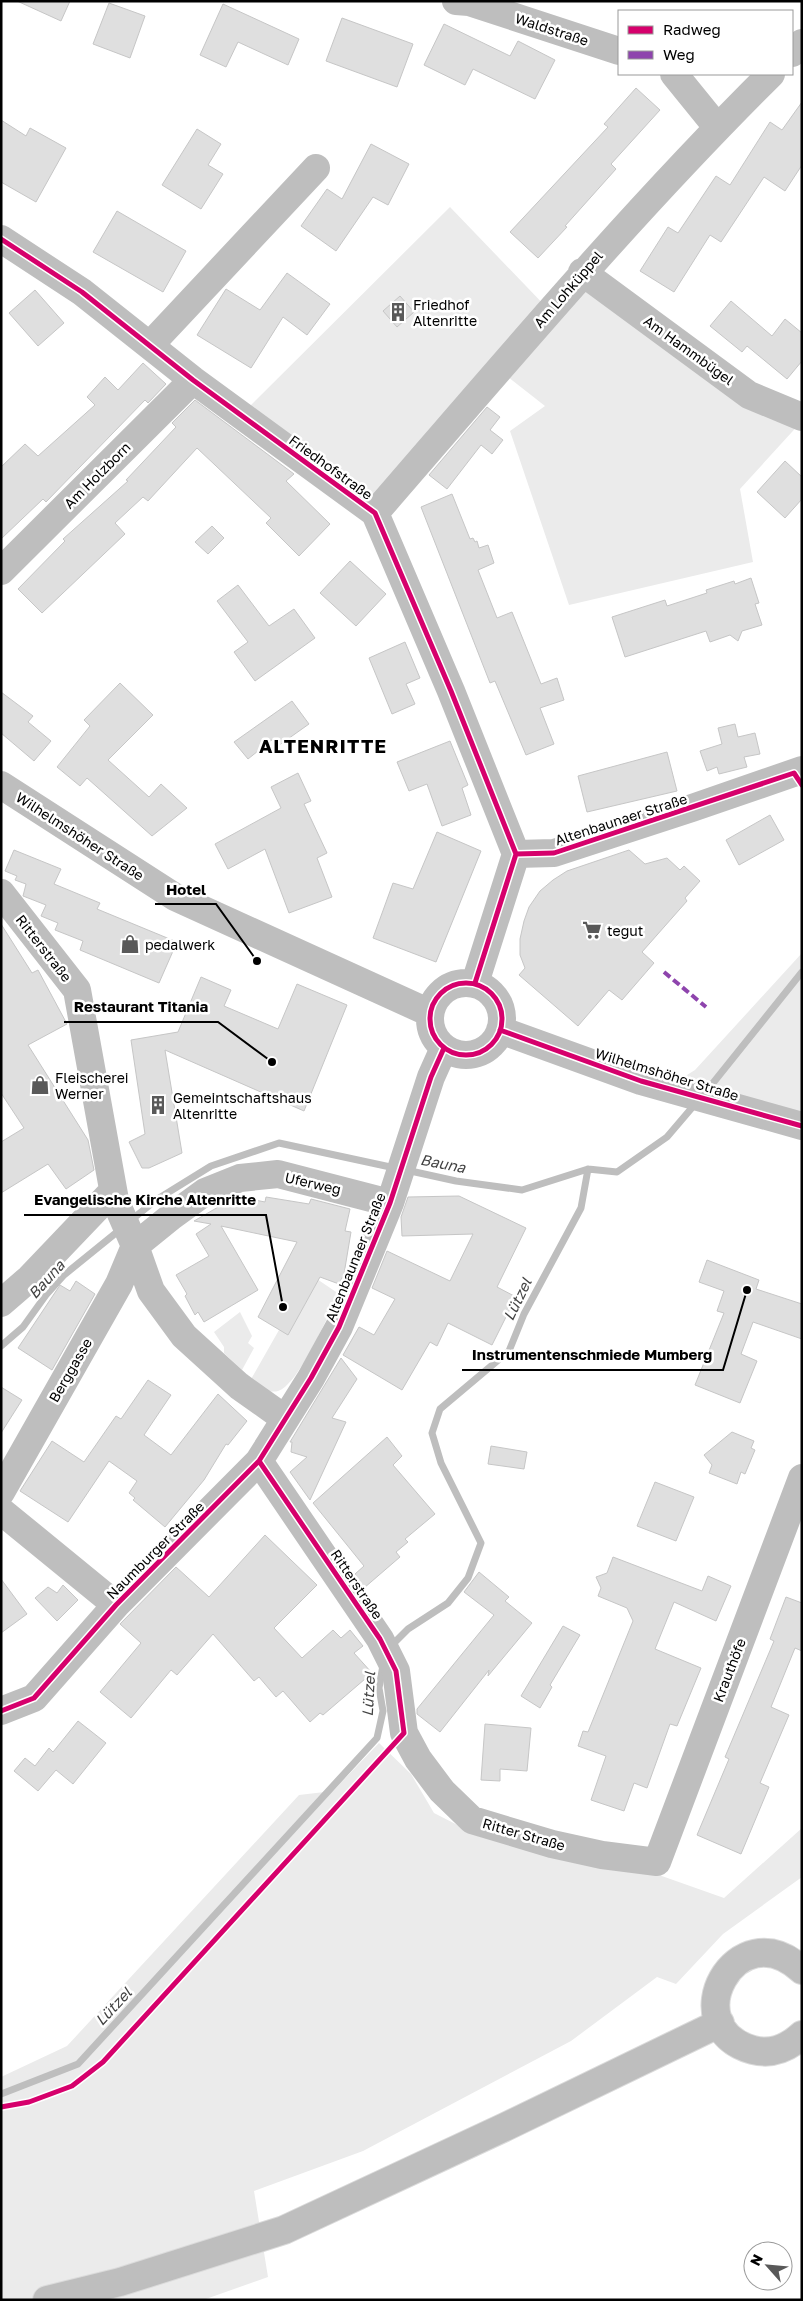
<svg xmlns="http://www.w3.org/2000/svg" width="803" height="2301" font-family="'Golos Text',sans-serif">
  <rect width="100%" height="100%" fill="#fff"/>
  <!-- green -->
  <path fill="#ebebeb" d="M450,207L549,310L582,272L802,421L740,489L753,562L569,605L510,431L545,406L499,370L375,513L241,415Z
    M802,953V1126L666,1088L695,1070Z
    M314,1277L339,1294C328,1314 299,1385 278,1391C269,1394 257,1385 250,1381L279,1330L288,1334L309,1297Z
    M240,1312L252,1336L248,1343L254,1348L242,1370L224,1353V1347L214,1332Z
    M379,1743L411,1774L434,1813L481,1837L659,1875L724,1898L802,1828V1877L723,1934L676,1984L657,1977L571,2041L363,2151L254,2191L268,2277L203,2300H1V2077L67,2046L299,1795L333,1791Z"/>
  <g fill="none" stroke-linecap="round" stroke-linejoin="round">
    <!-- stream -->
    <path stroke="#bebebe" stroke-width="7" d="M705,1093L802,972
      M406,1170L456,1181L522,1190L588,1169L617,1172L667,1137L696,1103
      M130,1221L156,1200L211,1166L279,1143L395,1168
      M1,1346L23,1327L46,1295L64,1275L122,1228
      M391,1646L408,1629L448,1603L468,1578L481,1543L441,1463L432,1433L440,1409L509,1351L524,1314L581,1208L588,1169
      M1,2094L78,2064L377,1738L383,1711L379,1688L383,1665"/>
  </g>
  <!-- building -->
  <path fill="#dfdfdf" stroke="#c6c6c6" d="M17,1H70L61,21Z
    M109,3L145,16L130,58L93,44Z
    M223,4L299,39L288,65L238,42L226,67L200,55Z
    M342,18L413,44L397,87L326,61Z
    M444,24L510,56L518,41L555,60L535,99L473,69L465,85L424,65Z
    M636,88L660,110L611,164L616,169L565,226L567,227L538,258L510,232L608,127L604,124Z
    M802,102V165L785,191L764,177L721,242L710,235L674,292L640,271L668,227L678,233L716,176L730,185L770,122L782,130Z
    M1,120L26,136L30,128L66,148L36,202L1,182Z
    M197,129L221,144L208,165L223,174L201,209L162,185Z
    M371,144L409,164L388,205L373,197L336,251L301,226L327,189L342,199Z
    M117,211L186,251L163,292L93,252Z
    M287,273L330,304L307,335L283,317L251,368L197,335L226,289L260,310Z
    M35,290L64,323L38,346L9,313Z
    M400,296L414,312L397,327L383,311Z
    M731,301L772,336L785,319L802,333V361L787,379L747,346L742,352L710,326Z
    M143,363L166,384L148,403L145,400L46,502L43,499L1,539V467L25,444L38,456L95,405L87,397L105,377L118,390Z
    M195,400L294,474L286,481L330,524L299,556L266,523L271,518L197,448L148,501L143,497L115,523L125,534L42,613L18,589L65,541L63,539L128,481L126,480L176,427L172,423Z
    M487,407L500,417L490,430L503,440L492,454L481,445L447,489L429,475Z
    M785,461L802,477V499L785,518L757,492Z
    M452,494L470,539L473,538L475,542L477,541L479,548L488,545L494,563L478,570L497,618L512,612L541,684L557,678L564,700L540,708L554,744L526,755L495,681L490,683L421,507Z
    M212,526L224,538L208,554L195,542Z
    M350,561L386,594L356,626L320,593Z
    M751,578L759,603L755,604L762,625L742,631L738,641L730,635L710,642L706,631L625,657L612,617L665,600L667,606L707,593L706,590L734,581L735,584Z
    M238,585L269,626L294,609L315,638L255,681L234,652L248,642L217,601Z
    M405,642L420,678L406,684L415,704L392,714L369,658Z
    M120,683L153,715L108,760L149,797L161,784L187,808L152,836L87,778L80,786L57,767L90,726L84,720Z
    M1,692L33,716L28,722L51,741L34,761L1,733Z
    M292,701L309,724L278,746L273,739L248,759L234,742Z
    M735,724L738,737L755,733L760,754L744,757L747,767L719,774L717,767L707,771L700,751L722,744L718,728Z
    M450,741L468,785L462,788L471,815L442,826L427,784L409,791L397,762Z
    M667,752L677,791L587,812L578,776Z
    M298,773L311,801L304,804L327,853L317,858L332,897L289,913L265,849L228,869L215,844L281,808L271,787Z
    M770,815L784,840L739,865L726,840Z
    M437,832L481,851L436,962L373,938L393,883L413,889Z
    M14,850L61,869L54,884L100,903L97,909L177,942L159,983L80,950L83,941L55,930L58,923L41,916L46,905L23,896L26,884L15,880L17,876L5,871Z
    M629,850L645,864L667,858L680,870L684,866L700,881L685,898L687,901L642,952L654,963L622,1000L609,990L578,1026L519,975L525,968L520,955V939L524,921L529,907L540,891L553,880L567,871Z
    M1,924L32,973L38,970L67,1024L28,1045L88,1140L94,1170L66,1189L48,1164L1,1193V1142L24,1128L1,1093Z
    M201,977L231,990L224,1006L278,1029L297,984L347,1005L304,1111L165,1050L182,1153L149,1168H142L129,1142L145,1134L131,1040L178,1032Z
    M459,1196L526,1228L497,1287L516,1297L492,1345L448,1323L437,1346L430,1342L402,1390L343,1355L359,1327L374,1335L395,1299L372,1288L387,1251L450,1281L473,1234L402,1236L401,1217L408,1197Z
    M240,1197L265,1202L266,1197L309,1204L311,1199L350,1209L345,1231L351,1232L344,1274L339,1284L320,1277L288,1335L258,1317L297,1242L221,1226L258,1290L204,1322L198,1312L195,1315L185,1296L187,1294L176,1275L209,1256L196,1234L211,1224L194,1221L232,1199L233,1201Z
    M707,1260L759,1280L756,1289L802,1304V1339L753,1322L741,1354L757,1361L740,1403L695,1385L724,1313L717,1311L724,1291L699,1282Z
    M76,1281L95,1294L52,1370L18,1348L60,1285L70,1291Z
    M341,1358L357,1379L332,1418L346,1422L310,1500L290,1472L307,1457L291,1452L292,1442H290Z
    M148,1380L171,1395L144,1435L171,1455L218,1394L247,1421L228,1445L226,1444L204,1480L165,1527L133,1500L135,1498L129,1493L137,1481L109,1461L68,1522L20,1491L52,1441L84,1462L116,1416L121,1419Z
    M1,1387L22,1400L1,1433Z
    M732,1432L754,1441L751,1448L755,1450L745,1474L741,1472L737,1484L709,1473L712,1465L704,1455Z
    M387,1437L402,1456L393,1465L435,1514L405,1539L408,1542L396,1552L400,1557L364,1588L355,1574L364,1566L313,1503Z
    M491,1446L527,1452L524,1469L488,1464Z
    M655,1482L694,1497L676,1541L637,1526Z
    M265,1535L317,1585L274,1628L302,1658L333,1630L341,1638L350,1630L363,1646L354,1653L372,1673L323,1715L320,1713L310,1722L283,1691L276,1697L259,1677L254,1681L213,1634L177,1675L171,1670L131,1718L100,1692L141,1643L120,1624L176,1567L209,1597Z
    M613,1557L702,1591L708,1576L731,1586L716,1621L674,1602L655,1649L701,1668L677,1726L670,1724L647,1788L634,1783L624,1811L591,1800L606,1756L578,1746L583,1731L588,1732L633,1621L627,1608L598,1596L601,1588L596,1577L607,1573Z
    M479,1572L509,1597L505,1601L532,1623L488,1676L489,1670L440,1732L417,1714V1709L494,1615L464,1592Z
    M1,1579L27,1614L1,1633Z
    M63,1585L78,1600L57,1621L35,1598L48,1587L57,1593Z
    M786,1597L802,1603V1651L795,1648L771,1707L789,1715L760,1783L769,1787L741,1854L697,1835L729,1759L725,1757L774,1641L770,1639Z
    M563,1626L580,1635L550,1685L552,1687L540,1708L521,1696Z
    M78,1721L106,1743L73,1784L56,1770L38,1791L14,1771L25,1758L35,1766L49,1748L53,1752Z
    M485,1724L531,1728L527,1771L500,1769V1781L481,1780Z"/>
  <g fill="none" stroke-linecap="round" stroke-linejoin="round">
    <!-- major casing -->
    <g stroke="#dbdbdb" stroke-width="30">
      <path id="major" d="M802,1970C736,1909 673,2028 753,2050C772,2055 788,2048 802,2035
        M47,2300L120,2282L284,2230L505,2127L720,2023"/>
    </g>
    <!-- minor -->
    <path stroke="#bebebe" stroke-width="28" d="M456,1L469,2L619,51
      M792,53L802,43
      M674,74L717,127
      M1,239L82,292L193,380L375,513L451,691L516,854
      M582,272L749,395L802,417
      M151,344L316,168
      M375,513C504,364 631,213 771,74
      M1,571L193,380
      M1,785L175,897L430,1013
      M516,854L554,853L692,808L802,770
      M1,893L77,990L115,1200L135,1246L151,1291L184,1336L239,1386L284,1418
      M430 1019a36 36 0 1 1 72 0a36 36 0 1 1-72 0Z
      M475,983L516,854
      M500,1030L641,1081L802,1126
      M1,1303L30,1278L113,1191
      M259,1461L380,1639L396,1671L404,1733L418,1759L442,1791L472,1820L552,1844L602,1855L657,1862L802,1478
      M1,1492L119,1284L135,1246L172,1216L205,1192L240,1178L278,1174L390,1203
      M1,1511L116,1605
      M1,1711L34,1698L116,1605L259,1461L311,1378L339,1327L390,1203L431,1077L444,1048"/>
    <!-- major -->
    <use href="#major" stroke="#bebebe" stroke-width="28"/>
    <!-- quiet -->
    <path stroke="#8e44ad" stroke-width="4" stroke-dasharray="8 4" stroke-linecap="butt" d="M664,972L706,1007"/>
    <!-- cycleway casing -->
    <g stroke="#fff" stroke-width="8">
      <path id="cycleway" d="M1,239L82,292L193,380L375,513L451,691L516,854
        M516,854L554,853L794,773L802,785
        M430 1019a36 36 0 1 1 72 0a36 36 0 1 1-72 0Z
        M475,983L516,854
        M500,1030L641,1081L802,1126
        M1,1711L34,1698L116,1605L259,1461L311,1378L339,1327L390,1203L431,1077L444,1048
        M1,2107L29,2102L72,2086L103,2062L404,1733L396,1671L380,1639L259,1461"/>
    </g>
    <!-- cycleway -->
    <use href="#cycleway" stroke="#d6006c" stroke-width="5"/>
  </g>
  <!-- icons -->
  <defs>
    <g id="building-bare" transform="scale(1.5)"><path d="M-4-6H4V6H1V3H-1V6H-4ZM-2.5-4.3h1.7v1.8h-1.7ZM.8-4.3h1.7v1.8H.8ZM-2.5-1h1.7V.8h-1.7ZM.8-1h1.7V.8H.8Z" fill="#595959" stroke="#fff" stroke-width="2.5" paint-order="stroke"/></g>
    <g id="supermarket-bare" transform="scale(1.5)"><path d="M-6-5.5h2.5l.6 2H6L4.5 2H-2.5L-4.4-4H-6ZM-1.5 3.2a1.3 1.3 0 1 0 .1 0ZM3 3.2a1.3 1.3 0 1 0 .1 0Z" fill="#595959" stroke="#fff" stroke-width="2.5" paint-order="stroke"/></g>
    <g id="shop-bare" transform="scale(1.5)"><path d="M-5-2.5h2.3a2.7 3.5 0 0 1 5.4 0H5L5.5 6h-11ZM-1.5-2.5h3a1.5 2.3 0 0 0-3 0Z" fill="#595959" stroke="#fff" stroke-width="2.5" paint-order="stroke"/></g>
  </defs>
  <g fill-rule="evenodd">
    <use href="#building-bare" x="398" y="312"/>
    <use href="#supermarket-bare" x="592" y="930"/>
    <use href="#shop-bare" x="130" y="944"/>
    <use href="#shop-bare" x="40" y="1085"/>
    <use href="#building-bare" x="158" y="1105"/>
  </g>
  <g text-anchor="middle" dominant-baseline="central" stroke-width="5" stroke-linejoin="round" paint-order="stroke">
    <!-- street labels -->
    <g font-size="14" fill="#000" stroke="#fff">
      <text transform="translate(552 29) rotate(18)">Waldstraße</text>
      <text transform="translate(568 289) rotate(-49)">Am Lohküppel</text>
      <text transform="translate(689 350) rotate(36)">Am Hammbügel</text>
      <text transform="translate(331 467) rotate(36)">Friedhofstraße</text>
      <text transform="translate(97 475) rotate(-45)">Am Holzborn</text>
      <text transform="translate(621 819) rotate(-18)">Altenbaunaer Straße</text>
      <text transform="translate(80 836) rotate(33)">Wilhelmshöher Straße</text>
      <text transform="translate(44 948) rotate(52)">Ritterstraße</text>
      <text transform="translate(667 1074) rotate(17)">Wilhelmshöher Straße</text>
      <text transform="translate(313 1183) rotate(13)">Uferweg</text>
      <text transform="translate(355 1257) rotate(-68)">Altenbaunaer Straße</text>
      <text transform="translate(70 1370) rotate(-60)">Berggasse</text>
      <text transform="translate(155 1550) rotate(-45)">Naumburger Straße</text>
      <text transform="translate(357 1584) rotate(56)">Ritterstraße</text>
      <text transform="translate(729 1670) rotate(-69)">Krauthöfe</text>
      <text transform="translate(524 1834) rotate(16)">Ritter Straße</text>
    </g>
    <!-- poi labels -->
    <g font-size="14" fill="#000" stroke="#fff" text-anchor="start">
      <text x="413" y="304">Friedhof<tspan x="413" dy="16">Altenritte</tspan></text>
      <text x="607" y="930">tegut</text>
      <text x="145" y="944">pedalwerk</text>
      <text x="55" y="1077">Fleischerei<tspan x="55" dy="16">Werner</tspan></text>
      <text x="173" y="1097">Gemeintschaftshaus<tspan x="173" dy="16">Altenritte</tspan></text>
    </g>
    <!-- water labels -->
    <g font-size="15" font-style="italic" fill="#434343" stroke="#fff">
      <text transform="translate(443 1163) rotate(11)">Bauna</text>
      <text transform="translate(46 1279) rotate(-48)">Bauna</text>
      <text transform="translate(517 1299) rotate(-64)">Lützel</text>
      <text transform="translate(368 1694) rotate(-87)">Lützel</text>
      <text transform="translate(113 2006) rotate(-47)">Lützel</text>
    </g>
    <!-- district labels -->
    <g font-size="19" font-weight="bold" letter-spacing="1" fill="#000" stroke="#fff">
      <text x="323" y="745">ALTENRITTE</text>
    </g>
  </g>
  <!-- callouts -->
  <path fill="none" stroke="#000" stroke-width="2" d="M257 961L216 904H155M272 1062L218 1022H64M283 1307L266 1215H24M747 1290L723 1370H462"/>
  <g fill="#000" stroke="#fff" stroke-width="2">
    <circle cx="257" cy="961" r="5"/>
    <circle cx="272" cy="1062" r="5"/>
    <circle cx="283" cy="1307" r="5"/>
    <circle cx="747" cy="1290" r="5"/>
  </g>
  <g font-size="15" text-anchor="middle" font-weight="bold" fill="#000" stroke="#fff" stroke-width="5" stroke-linejoin="round" paint-order="stroke">
    <text x="186" y="895">Hotel</text>
    <text x="141" y="1012">Restaurant Titania</text>
    <text x="145" y="1205">Evangelische Kirche Altenritte</text>
    <text x="592" y="1360">Instrumentenschmiede Mumberg</text>
  </g>
  <!-- border -->
  <rect width="803" height="2301" fill="none" stroke="#000000" stroke-width="5"/>
  <!-- legend -->
  <rect x="618" y="10" width="175" height="65" fill="#ffffff" stroke="#999999"/>
  <rect x="628" y="26" width="25" height="8" fill="#d6006c" stroke="#999999"/>
  <text x="663" y="35" font-size="15" fill="#000000">Radweg</text>
  <rect x="628" y="51" width="25" height="8" fill="#8e44ad" stroke="#999999"/>
  <text x="663" y="60" font-size="15" fill="#000000">Weg</text>
  <!-- north arrow -->
  <g transform="translate(768 2266) rotate(297)"><circle r="24" fill="#ffffff" stroke="#999999"/>
  <path d="M0-4L9 19L0 12L-9 19Z" fill="#595959"/>
  <text y="-8" font-size="14" font-weight="bold" text-anchor="middle" fill="#000000">N</text>
  </g>
</svg>
